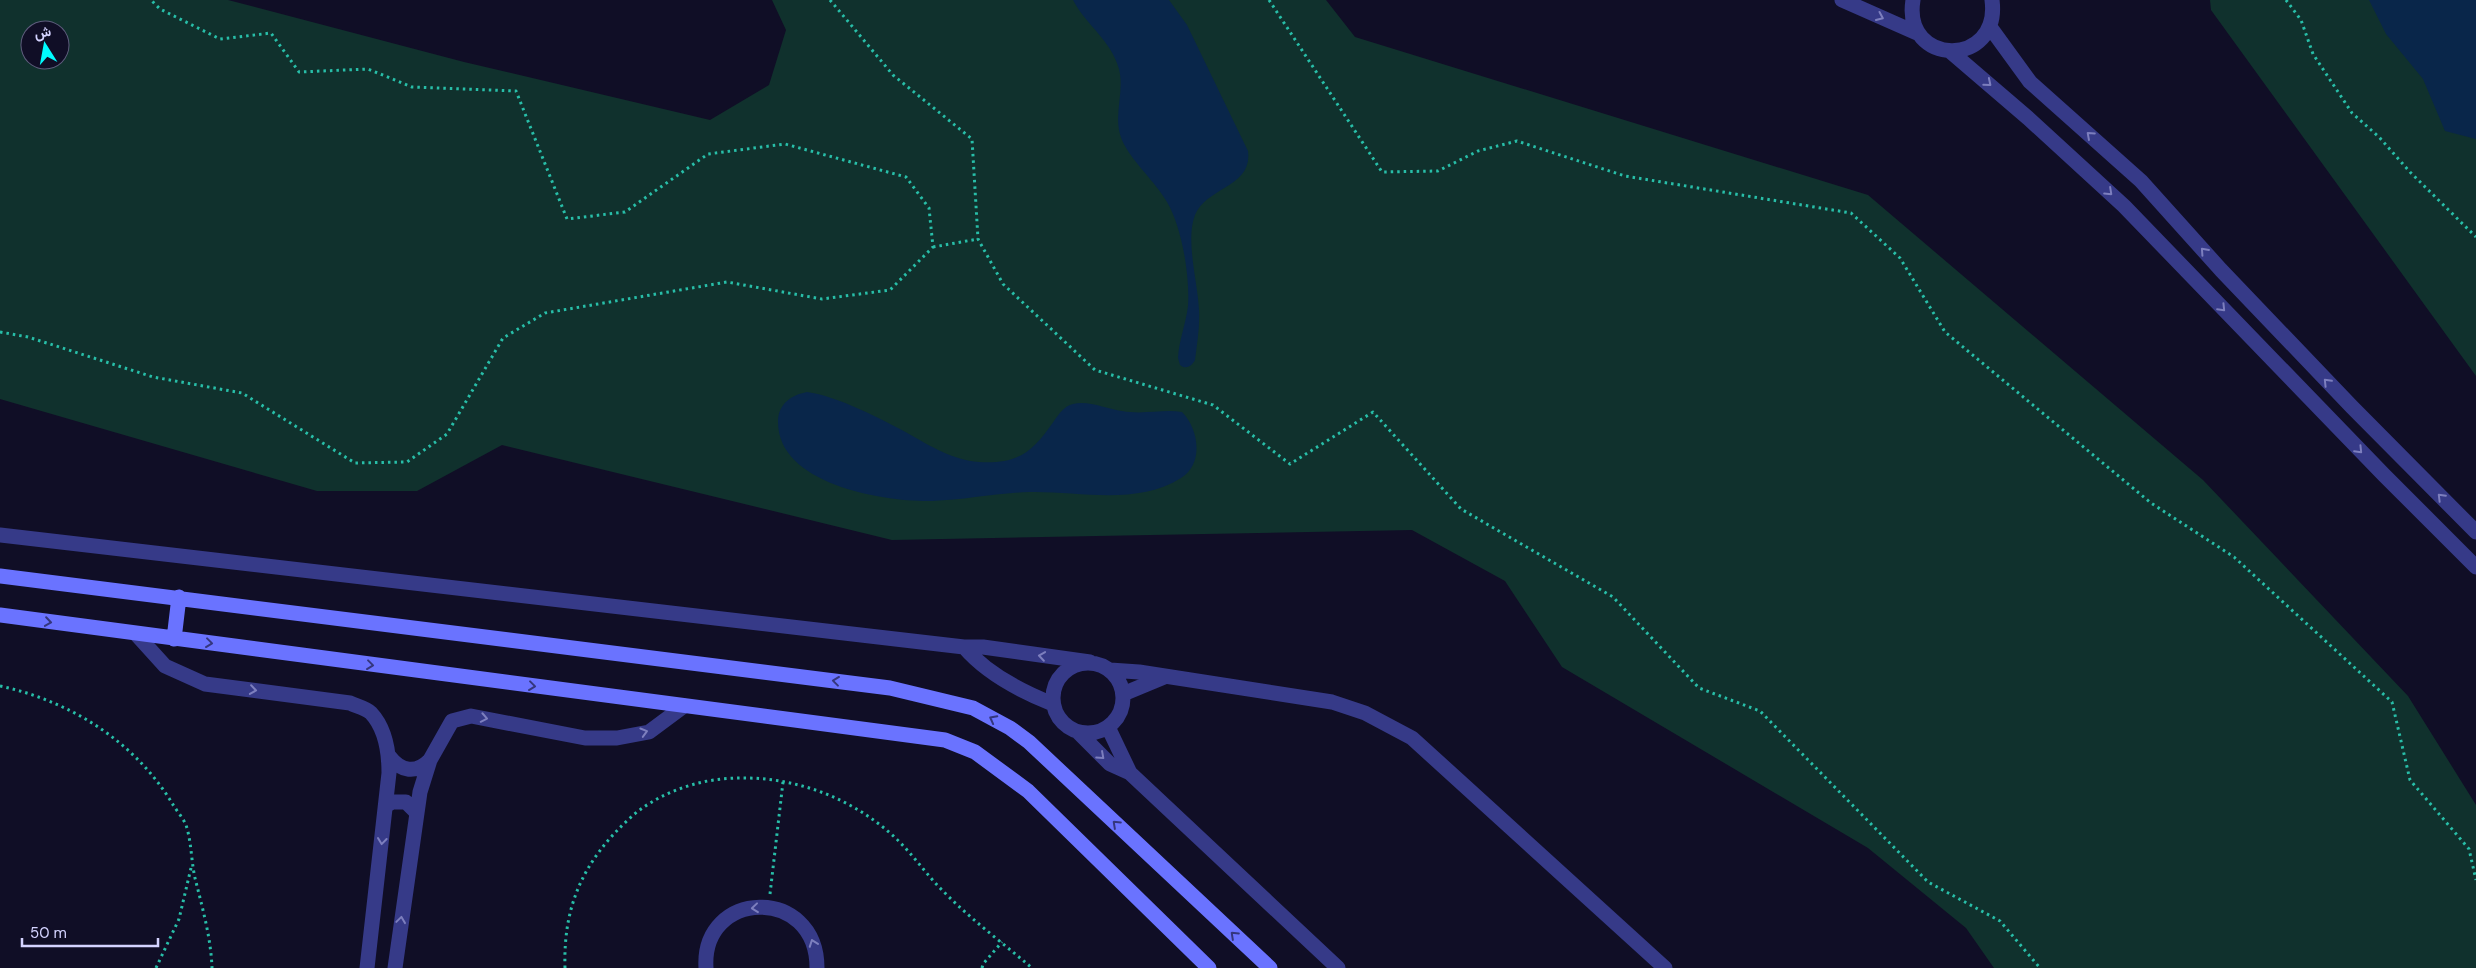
<svg xmlns="http://www.w3.org/2000/svg" width="2476" height="968" font-family="'DM Sans',Vazirmatn,sans-serif">
  <rect width="100%" height="100%" fill="#100e26"/>
  <!-- green -->
  <path fill="#10312d" fill-rule="evenodd" d="M0,0H228L464,62L710,120L769,85L786,30L772,0H1326L1355,37L1868,195L2203,480L2408,696L2476,805V968H1994L1966,928L1868,848L1562,667L1505,581L1412,530L892,540L502,445L417,491H317L0,399ZM30,30H60V60H30Z
    M2210,0H2476V376L2211,10Z"/>
  <!-- water -->
  <path fill="#09264a" d="M1073,0H1169L1187,25L1248,151C1253,187 1206,187 1195,215C1185,240 1198,283 1199,310C1200,327 1197,344 1195,360C1192,366 1186,370 1180,365L1178,358C1179,340 1186,323 1188,306C1190,277 1182,227 1167,202C1155,181 1131,161 1122,140C1112,117 1125,93 1119,69C1111,40 1086,25 1073,0Z
    M2369,0H2476V139L2445,131L2423,79L2386,34Z
    M807,392C837,396 882,419 909,434C930,446 953,460 979,462C1018,464 1032,453 1054,421C1059,414 1064,406 1073,404C1088,400 1107,409 1122,411C1143,415 1163,409 1182,412C1199,429 1204,464 1181,478C1137,506 1079,491 1030,492C997,493 965,500 932,501C885,502 778,485 778,422C778,404 791,395 807,392Z"/>
  <g fill="none" stroke-linecap="round" stroke-linejoin="round">
    <!-- path -->
    <path stroke="#28bea8" stroke-width="3" stroke-dasharray="2.5 4" stroke-linecap="butt" d="M830,0L893,75L972,139L978,239L1003,284L1095,370L1213,405L1290,464L1373,412L1461,509L1613,597L1699,688L1760,711L1928,882L2000,921L2040,968
      M1269,0L1382,172L1438,171L1478,151L1517,141L1625,176L1851,213L1900,258L1945,332L2151,503L2234,557L2392,702L2410,780L2469,849L2476,880
      M2286,0L2301,20L2313,54L2352,113L2379,137L2410,172L2476,237
      M933,247L978,239
      M0,332L28,337L153,377L242,393L355,463L407,462L447,434L503,338L545,313L727,282L822,299L890,290L933,247L929,208L906,177L785,144L708,154L625,212L567,219L516,91L412,87L368,69L299,72L271,33L220,39L160,9L151,0
      M0,686C70,701 134,741 172,803C176,810 183,818 186,825C192,843 191,864 196,882C203,910 211,939 212,968
      M770,894L783,782
      M156,968L179,919L191,868
      M565,968C563,905 584,860 630,818C654,796 690,782 722,779C783,773 844,793 890,833C911,851 926,875 946,894C973,921 1004,944 1032,968
      M982,968L983,964L1002,942"/>
    <!-- street -->
    <path stroke="#363a88" stroke-width="15" d="M1842,0L1919,34
      M1913,0C1902,67 2001,68 1992,0
      M1990,27L2030,82L2141,181L2221,270L2352,407L2476,532
      M1951,52L2028,118L2124,206L2384,475L2476,567
      M0,535L964,647H983L1090,662
      M136,634L165,666L205,684L350,703C356,706 366,708 371,713C385,728 389,753 389,773L367,968
      M964,647C987,674 1020,691 1053,704
      M1053 698a35 35 0 1 1 70 0a35 35 0 1 1-70 0Z
      M1110,670L1139,672L1332,702L1365,713L1412,738L1665,968
      M1123,694L1164,677
      M1108,727L1130,773
      M1078,732L1110,764L1130,773L1338,968
      M389,756C401,772 416,774 430,760
      M387,805L392,802H406L416,812
      M395,968L420,792L430,760L452,721L471,716L585,738H617L649,732L684,706
      M706,968C701,889 817,885 817,968"/>
    <!-- secondary -->
    <path stroke="#6a73ff" stroke-width="15" d="M0,576L890,688L973,708L1010,728L1029,742L1270,968
      M0,615L945,740L975,752L1028,791L1209,968
      M174,639L179,597"/>
  </g>
  <!-- one-way arrows -->
  <defs><path id="oneway-chevron" d="M-2-3.5L2.5 0L-2 3.5" fill="none" stroke-width="1.6" stroke-linecap="round" stroke-linejoin="round" transform="scale(1.25)"/></defs>
  <g stroke="#7d7fbe">
    <use href="#oneway-chevron" transform="translate(1880 17) rotate(24)"/>
    <use href="#oneway-chevron" transform="translate(1988 83) rotate(40)"/>
    <use href="#oneway-chevron" transform="translate(2090 135) rotate(-138)"/>
    <use href="#oneway-chevron" transform="translate(2109 192) rotate(43)"/>
    <use href="#oneway-chevron" transform="translate(2204 251) rotate(-132)"/>
    <use href="#oneway-chevron" transform="translate(2222 308) rotate(46)"/>
    <use href="#oneway-chevron" transform="translate(2327 382) rotate(-134)"/>
    <use href="#oneway-chevron" transform="translate(2359 450) rotate(46)"/>
    <use href="#oneway-chevron" transform="translate(2441 497) rotate(-135)"/>
    <use href="#oneway-chevron" transform="translate(1042 656) rotate(-172)"/>
    <use href="#oneway-chevron" transform="translate(253 690) rotate(8)"/>
    <use href="#oneway-chevron" transform="translate(484 718) rotate(11)"/>
    <use href="#oneway-chevron" transform="translate(644 732) rotate(-16)"/>
    <use href="#oneway-chevron" transform="translate(1101 756) rotate(42)"/>
    <use href="#oneway-chevron" transform="translate(382 841) rotate(97)"/>
    <use href="#oneway-chevron" transform="translate(755 908) rotate(174)"/>
    <use href="#oneway-chevron" transform="translate(401 920) rotate(-82)"/>
    <use href="#oneway-chevron" transform="translate(813 943) rotate(-110)"/>
  </g>
  <g stroke="#34367d">
    <use href="#oneway-chevron" transform="translate(48 622) rotate(8)"/>
    <use href="#oneway-chevron" transform="translate(209 643) rotate(7)"/>
    <use href="#oneway-chevron" transform="translate(370 665) rotate(7)"/>
    <use href="#oneway-chevron" transform="translate(836 681) rotate(-173)"/>
    <use href="#oneway-chevron" transform="translate(532 686) rotate(7)"/>
    <use href="#oneway-chevron" transform="translate(993 719) rotate(-152)"/>
    <use href="#oneway-chevron" transform="translate(1116 824) rotate(-137)"/>
    <use href="#oneway-chevron" transform="translate(1234 935) rotate(-137)"/>
  </g>
  <!-- north arrow -->
  <g transform="translate(45 45) rotate(349)"><circle r="24" fill="#100e26" stroke="#5e5d7d"/>
  <path d="M0-4L9 19L0 12L-9 19Z" fill="#00fbfe"/>
  <text y="-8" font-size="14" font-weight="bold" text-anchor="middle" fill="#d4d3ff">ش</text>
  </g>
  <!-- scale -->
  <path d="M22 938v8h136v-8" fill="none" stroke="#d4d3ff" stroke-width="2.5"/>
  <text x="30" y="938" font-size="15" fill="#d4d3ff" stroke="#100e26" stroke-width="4" paint-order="stroke">50 m</text>
</svg>
